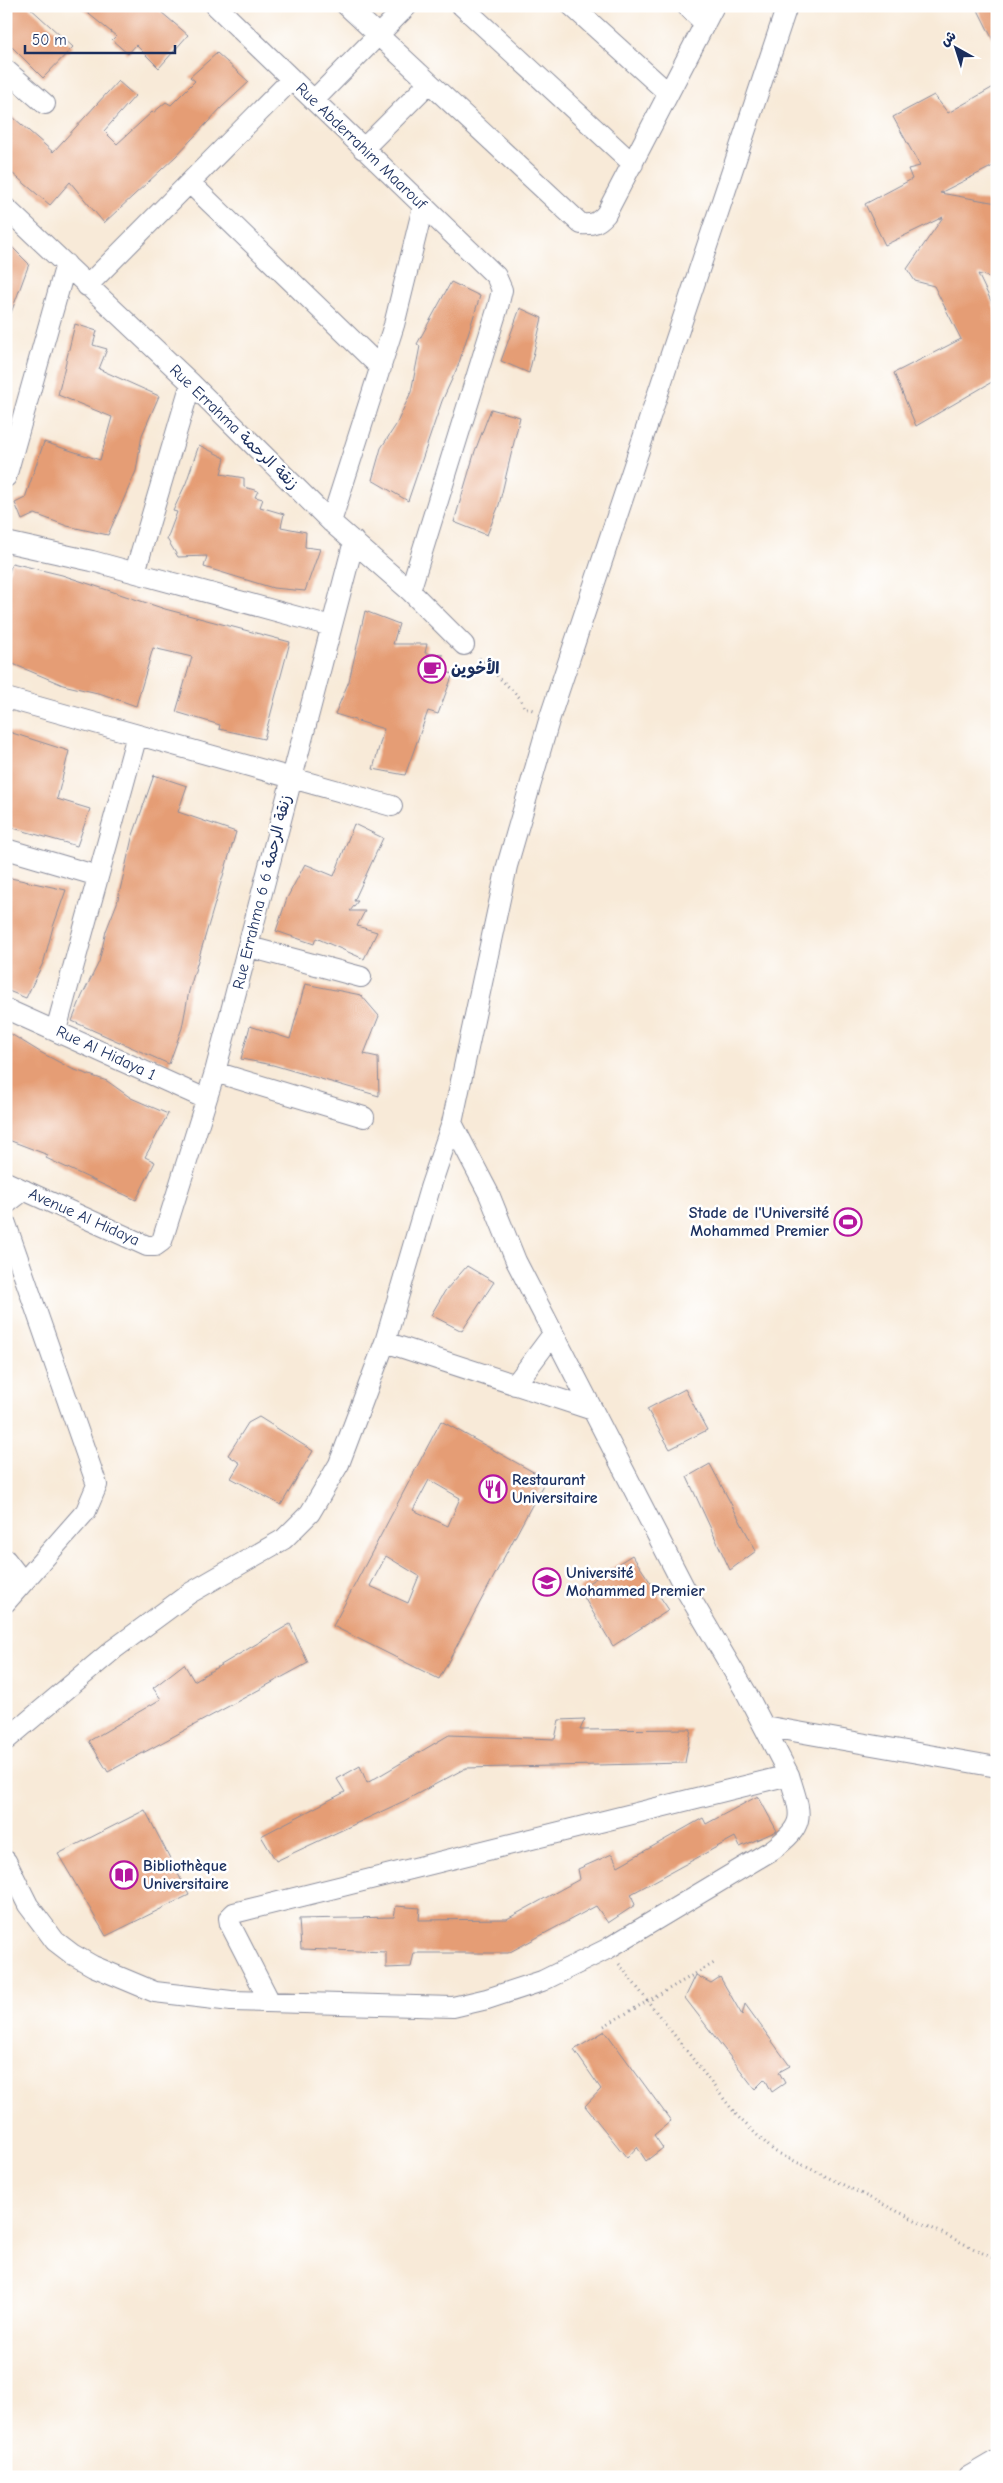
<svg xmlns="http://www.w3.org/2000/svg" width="1003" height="2483" font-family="'Comic Neue','Playpen Sans Arabic',sans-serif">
  <rect width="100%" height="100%" fill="#fff"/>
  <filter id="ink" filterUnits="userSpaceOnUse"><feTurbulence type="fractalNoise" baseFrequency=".02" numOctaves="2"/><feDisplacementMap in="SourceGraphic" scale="10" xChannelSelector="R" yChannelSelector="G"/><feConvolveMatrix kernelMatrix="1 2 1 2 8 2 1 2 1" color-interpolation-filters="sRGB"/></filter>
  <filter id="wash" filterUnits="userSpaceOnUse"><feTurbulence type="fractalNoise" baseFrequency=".0096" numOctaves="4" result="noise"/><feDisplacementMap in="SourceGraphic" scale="20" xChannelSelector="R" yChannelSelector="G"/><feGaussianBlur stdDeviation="1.12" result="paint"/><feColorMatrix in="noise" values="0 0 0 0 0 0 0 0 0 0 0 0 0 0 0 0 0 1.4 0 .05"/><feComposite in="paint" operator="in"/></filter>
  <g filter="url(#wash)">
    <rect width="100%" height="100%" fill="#f8ead8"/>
    <g id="blocks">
      <!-- building -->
      <path fill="#e59d75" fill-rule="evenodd" d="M6,6H28L73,47L43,78L6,41Z
        M79,6H154L188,35L159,68L136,45L128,54L112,40L116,36Z
        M976,6H997V48Z
        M217,53L249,82L222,107L176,156L104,223L70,182L50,205L6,168V111L53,152L118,81L135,96L104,131L117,144L152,112L153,113L166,102L171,105L195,81L190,77Z
        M997,85V164L940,193L997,203V279L978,274L994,307L997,325V379L916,426L894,373L961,339L934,286L915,281L907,269L943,217L885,245L865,204L912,179L908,169L920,166L893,117L934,95L948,113Z
        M6,241L29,264L8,321H6Z
        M451,282L480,296L458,366L442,401L408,501L372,480L381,448L396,425L411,392L420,346L417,344Z
        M520,308L542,318L529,373L501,361Z
        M75,324L97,331L93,345L107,349L99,369L159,396L142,435L136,471L108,535L67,526L35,514L22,520L15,503L25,498L44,442L100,460L112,417L58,395Z
        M491,409L520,417L499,505L487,535L454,522L475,451Z
        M199,445L225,458L221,474L244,478V487L258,491L255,497L263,499L260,507L284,514L281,527L306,532L305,547L320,549L305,591L273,588L204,567L207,556L178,557L167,539L177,512L173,511L186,483Z
        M12,563L62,575L165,609L290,642L264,739L219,729L220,725L176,712L192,657L153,648L136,706L102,694L63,685L6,661V581Z
        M365,611L399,624L393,644H427L425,653L443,655L437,669L453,674L438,714L428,711L405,775L373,769L384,729L335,714L349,681Z
        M6,731L69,751L57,799L90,809L77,846L6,826Z
        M154,775L187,786L178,812L236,832L189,991L182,1028L169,1064L72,1021L82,996L99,962L106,931L117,903L132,838Z
        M354,824L383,838L354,901H358L350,911H365L357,926L377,932L364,959L316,938L314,944L276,931L287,898L305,864L334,876Z
        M6,877L66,890L53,927L44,961L26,998L6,990Z
        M305,984L361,995L379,1016L364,1054L378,1057L379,1096L273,1065L241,1059L250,1026L290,1039Z
        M6,1031L40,1052L72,1069L107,1081L131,1098L168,1114L145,1157L155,1162L136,1200L46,1158L48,1155L6,1139Z
        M467,1266L494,1282L462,1331L431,1315L445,1291Z
        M685,1389L707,1430L670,1449L647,1409Z
        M259,1417L313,1451L281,1505L231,1478L240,1463L228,1455L248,1423Z
        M441,1421L546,1479L439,1679L333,1626ZM429,1480L460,1498L448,1526L413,1510ZM386,1556L419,1576L408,1603L370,1586Z
        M710,1464L756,1551L730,1570L687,1477Z
        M632,1555L669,1610L613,1646L579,1589Z
        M290,1624L308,1663L108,1772L89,1741L161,1699L153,1688L184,1664L194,1681Z
        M585,1719L580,1730L691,1729L685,1763L466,1768L404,1801L276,1861L261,1836L345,1792L337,1779L360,1766L367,1783L449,1735L555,1739L559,1720Z
        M758,1796L777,1831L740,1847L735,1837L631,1894L635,1905L608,1923L596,1906L508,1953H414L411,1967L386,1968V1952L301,1949L299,1919L394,1917L396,1906L420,1908L419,1920L507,1919L580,1879L578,1869L612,1854L618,1866L703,1818L706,1824Z
        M145,1810L189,1895L106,1936L58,1854Z
        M696,1975L711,1983L720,1977L742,2015L745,2004L790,2066L779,2072L785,2083L772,2092L765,2079L755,2089L685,1998Z
        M605,2031L671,2121L654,2135L663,2148L646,2161L637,2147L627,2158L585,2106L601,2089L574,2050Z"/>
    </g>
  </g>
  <g filter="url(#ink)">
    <use href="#blocks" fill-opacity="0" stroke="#8a8c9b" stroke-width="1"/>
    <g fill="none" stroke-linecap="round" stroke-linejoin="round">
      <!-- minor casing -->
      <g stroke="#8a8c9b" stroke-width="22">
        <path id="minor" d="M216,6L496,276L502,290L498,307L410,591
          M347,6L581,224C593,225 598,223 606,214L714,6
          M462,6L633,164
          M572,6L668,93
          M687,6L705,24
          M6,70L45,104
          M314,100L407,6
          M363,149L428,84
          M191,184L381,368
          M6,208L191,383L331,522L410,591L464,645
          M87,286L292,79
          M6,477L66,264
          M331,522L394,325L423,207
          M6,542L92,561L331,626
          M135,572L191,383
          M6,698L392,806
          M6,849L98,876
          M249,947L361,977
          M6,1009L206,1099
          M56,1030L137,735
          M215,1072L364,1117
          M6,1182L147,1246H155L162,1241L215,1072L354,541
          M6,1204L24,1190
          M6,1224L97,1485L86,1511L6,1602
          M385,1342L593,1410
          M515,1385L553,1334
          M6,1560L23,1582
          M764,1726L997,1767
          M6,1740L114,1649L190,1593L284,1539L310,1513L339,1464L385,1342L430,1188L452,1123L507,866L550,717L787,6
          M6,1861L28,1905L55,1941L72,1954L93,1966L155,1992L231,2001L453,2007L487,1999L542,1981L607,1949L772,1850C808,1823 801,1815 789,1775
          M270,2002L230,1924L229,1918L234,1913L789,1775L747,1694L684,1587L516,1261L489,1194L452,1123
          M968,2477L997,2460"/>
      </g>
      <!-- path -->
      <path stroke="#8a8c9b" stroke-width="3" stroke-dasharray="1 4" stroke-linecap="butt" d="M479,658L520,698L524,707L533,710
        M619,1964L738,2117L774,2151L997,2260
        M604,2026L716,1962"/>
      <!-- minor -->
      <use href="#minor" stroke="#fff" stroke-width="20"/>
    </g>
  </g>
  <!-- icons -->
  <defs>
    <g id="cafe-ring" transform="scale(1.4375)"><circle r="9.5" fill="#fff" stroke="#b5179e" stroke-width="1.5"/><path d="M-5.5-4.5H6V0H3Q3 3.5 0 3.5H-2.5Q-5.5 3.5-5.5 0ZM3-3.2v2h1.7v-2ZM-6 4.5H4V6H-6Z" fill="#b5179e"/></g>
    <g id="stadium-ring" transform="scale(1.4375)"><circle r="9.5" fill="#fff" stroke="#b5179e" stroke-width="1.5"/><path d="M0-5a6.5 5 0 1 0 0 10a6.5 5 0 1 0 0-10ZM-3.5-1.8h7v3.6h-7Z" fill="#b5179e"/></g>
    <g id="restaurant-ring" transform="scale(1.4375)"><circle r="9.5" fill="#fff" stroke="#b5179e" stroke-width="1.5"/><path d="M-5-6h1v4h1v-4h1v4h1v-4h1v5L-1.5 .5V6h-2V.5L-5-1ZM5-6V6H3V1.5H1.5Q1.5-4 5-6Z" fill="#b5179e"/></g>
    <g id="university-ring" transform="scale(1.4375)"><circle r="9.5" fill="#fff" stroke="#b5179e" stroke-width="1.5"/><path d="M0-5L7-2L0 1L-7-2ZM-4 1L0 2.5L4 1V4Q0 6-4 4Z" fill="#b5179e"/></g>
    <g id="library-ring" transform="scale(1.4375)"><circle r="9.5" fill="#fff" stroke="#b5179e" stroke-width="1.5"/><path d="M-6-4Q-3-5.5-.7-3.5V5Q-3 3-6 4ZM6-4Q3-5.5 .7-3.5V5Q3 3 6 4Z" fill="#b5179e"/></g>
  </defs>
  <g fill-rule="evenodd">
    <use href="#cafe-ring" x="432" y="669"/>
    <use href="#stadium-ring" x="848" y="1222"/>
    <use href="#restaurant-ring" x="493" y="1489"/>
    <use href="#university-ring" x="547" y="1582"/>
    <use href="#library-ring" x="124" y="1875"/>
  </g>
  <g text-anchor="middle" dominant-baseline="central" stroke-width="5" stroke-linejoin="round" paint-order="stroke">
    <!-- street labels -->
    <g font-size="16" fill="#1b2f5e" stroke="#fff">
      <text transform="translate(361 146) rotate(44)">Rue Abderrahim Maarouf</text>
      <text transform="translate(234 427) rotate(44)">Rue Errahma زنقة الرحمة</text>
      <text transform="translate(262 892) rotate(-76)">Rue Errahma 6 6 زنقة الرحمة</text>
      <text transform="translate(106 1053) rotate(25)">Rue Al Hidaya 1</text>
      <text transform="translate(84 1217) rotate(24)">Avenue Al Hidaya</text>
    </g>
    <!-- poi labels -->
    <g font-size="16" font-weight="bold" fill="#1b2f5e" stroke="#fff" text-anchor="start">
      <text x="451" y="669">الأخوين</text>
      <text x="829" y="1213" text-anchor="end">Stade de l'Université<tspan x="829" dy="18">Mohammed Premier</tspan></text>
      <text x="512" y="1480">Restaurant<tspan x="512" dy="18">Universitaire</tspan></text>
      <text x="566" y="1573">Université<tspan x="566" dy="18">Mohammed Premier</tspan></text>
      <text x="143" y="1866">Bibliothèque<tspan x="143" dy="18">Universitaire</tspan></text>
    </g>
  </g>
  <!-- margin -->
  <rect width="1003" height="2483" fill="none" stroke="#fff" stroke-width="25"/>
  <!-- north arrow -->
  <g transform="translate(956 48) rotate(321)" stroke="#ffffff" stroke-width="4" paint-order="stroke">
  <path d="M0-4L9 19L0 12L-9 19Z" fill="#1b2f5e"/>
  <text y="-8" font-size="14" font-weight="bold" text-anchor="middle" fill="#1b2f5e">ش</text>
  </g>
  <!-- scale -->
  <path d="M25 45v8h150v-8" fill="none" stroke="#1b2f5e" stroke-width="2.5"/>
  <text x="32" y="45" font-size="15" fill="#1b2f5e" stroke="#ffffff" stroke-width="4" paint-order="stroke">50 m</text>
</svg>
